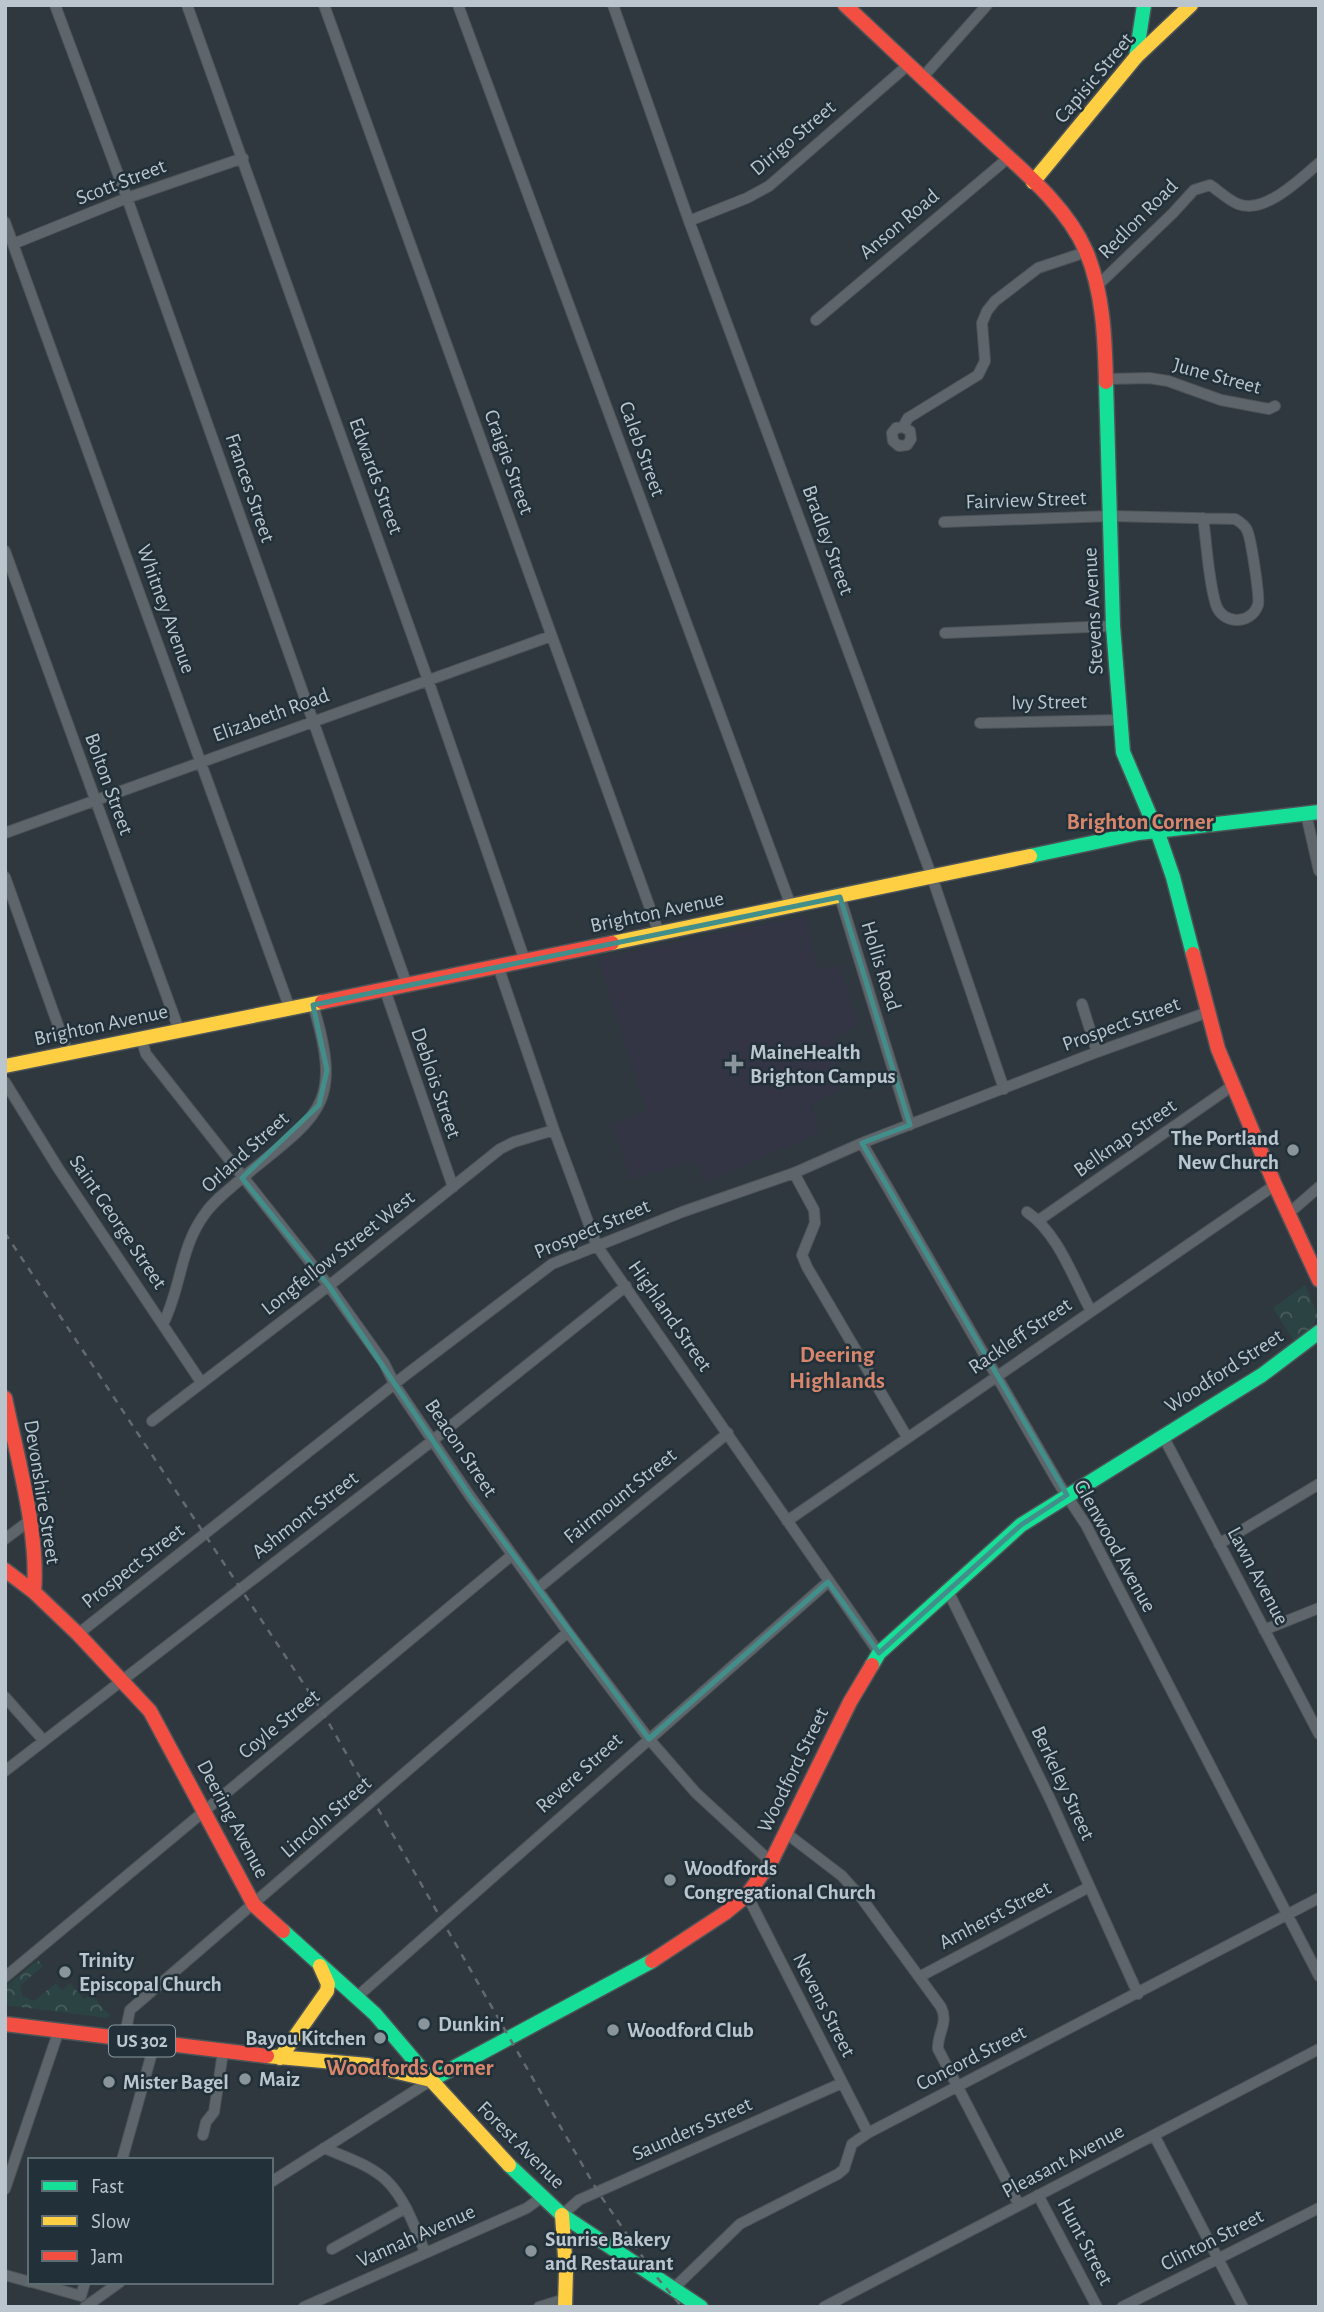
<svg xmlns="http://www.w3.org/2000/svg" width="1324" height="2312" font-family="'Alegreya Sans',sans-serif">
  <defs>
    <pattern id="park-crowns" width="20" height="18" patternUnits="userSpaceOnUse" patternTransform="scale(1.75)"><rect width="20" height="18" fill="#2b4342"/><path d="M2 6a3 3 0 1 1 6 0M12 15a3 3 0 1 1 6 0" fill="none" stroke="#485d5c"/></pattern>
  </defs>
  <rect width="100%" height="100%" fill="#2e383e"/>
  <!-- medical -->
  <path fill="#333544" d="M806,916L817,968L840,966L859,1025L835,1036L839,1092L811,1104L820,1133L704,1183L695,1161L631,1179L612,1124L646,1111L598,958Z"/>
  <!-- park -->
  <path fill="url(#park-crowns)" d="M1305,1285L1318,1315L1311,1328L1295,1343L1273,1308Z
    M38,1960L43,1966L20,1986L23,1996L34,2001L56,1983L62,1990L70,1983L84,1999L92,1994L106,2012L111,2014L107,2018L5,2005V1987Z"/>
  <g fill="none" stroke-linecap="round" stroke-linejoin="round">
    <!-- street casing -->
    <g stroke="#4d5458" stroke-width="12">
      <path id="street" d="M55,5L127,198L407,985
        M187,5L428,680L525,961
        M324,5L659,933
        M458,5L791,906
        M613,5L689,221L932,877L1004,1089
        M922,78L987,5
        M689,221L747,198L769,186L908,65
        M5,222L290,1009
        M13,244L127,198L243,158
        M1096,287L1173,213L1194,190L1210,185C1219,191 1228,200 1238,204C1264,215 1300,179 1319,163
        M816,320L1007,159
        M1107,379L1149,378L1168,381L1221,400L1269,409L1275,406
        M903,427L910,431L911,439L907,445L899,446L893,441L892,433L896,428L903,427L908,418L978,375L985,361L982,323L987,311L995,301L1038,268L1086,252
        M944,522L1110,516L1235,519C1240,522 1244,524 1247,530C1251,538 1260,597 1258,605C1251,625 1223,625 1216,605C1208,579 1207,545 1203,518
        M5,551L179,1030
        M945,633L1113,626
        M980,723L1119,720
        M1306,814L1319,871
        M5,833L551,636
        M5,877L68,1053
        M840,897L910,1125
        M498,966L554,1130L597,1246L879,1653
        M385,990L453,1187
        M1082,1004L1097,1052
        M141,1038L146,1054L329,1286L384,1363L395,1385L470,1496L568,1632L649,1739L696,1793L771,1862
        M5,1082L58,1168L201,1382
        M862,1143L1059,1484L1086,1525L1319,1976
        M794,1173L814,1210L815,1223L802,1255L807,1267L907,1437
        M1027,1212C1058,1233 1073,1278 1091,1311
        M1288,1214L1319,1187
        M1039,1220L1232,1086
        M163,1324C181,1289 180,1248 204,1215C215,1199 232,1187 247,1174C321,1114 343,1104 313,1005
        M152,1421L340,1277L500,1149L514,1142L554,1130
        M1163,1436L1319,1734
        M787,1521L1275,1185
        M5,1539L29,1521
        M1219,1544L1319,1484
        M537,1589L728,1433
        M948,1591L1050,1799L1138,1994
        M1264,1630L1319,1608
        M78,1634L407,1374L552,1264L682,1212L794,1173L862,1143L1097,1052L1208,1012
        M5,1697L44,1741
        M5,1771L432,1441L626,1286
        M786,1833L842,1876L860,1896L941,2007C949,2023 937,2033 938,2049L1019,2205
        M747,1895L868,2133
        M5,1977L512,1555
        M919,1977L1089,1887
        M359,1995L828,1582
        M124,2039L130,2010L568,1632
        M203,2135L206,2122L214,2112L223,2052
        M1154,2135L1243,2307
        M324,2148C345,2157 371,2165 387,2181C406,2200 415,2228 425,2252
        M122,2160L155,2042
        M271,2182L430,2081
        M5,2189L59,2030
        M1038,2195L1097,2307
        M562,2215L579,2200L842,2083
        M332,2249L406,2208
        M5,2275L30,2282
        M32,2282L81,2296
        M674,2288L740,2224L838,2174L844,2169L852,2144L868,2133L1319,1898
        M81,2296L85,2282
        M85,2307L120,2282
        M304,2307L527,2208L542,2197
        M539,2307L565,2299
        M824,2307L1319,2049
        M1122,2307L1319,2208"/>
    </g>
    <!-- fast casing -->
    <g stroke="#4d5458" stroke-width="17">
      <path id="fast" d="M1136,57L1144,5
        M1106,382L1113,626L1123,752L1160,839L1173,877L1193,954
        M1030,856L1139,833L1319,812
        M872,1665L879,1653L1021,1525L1262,1375L1319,1332
        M283,1931L375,2014L431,2080L652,1961
        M509,2165L562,2215L701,2307"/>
    </g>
    <!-- slow casing -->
    <g stroke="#4d5458" stroke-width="17">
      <path id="slow" d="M1033,182L1136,57L1191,5
        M612,943L1030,856
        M5,1066L322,1002
        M267,2056L368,2065L431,2080L509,2165
        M280,2058L327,1991L328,1984L320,1966
        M562,2215L566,2271L565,2307"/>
    </g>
    <!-- jam casing -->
    <g stroke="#4d5458" stroke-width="17">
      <path id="jam" d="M845,5C890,47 935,90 981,132C1018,167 1065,203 1086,251C1103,291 1105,339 1106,382
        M1193,954L1218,1049L1275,1185L1319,1280
        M322,1002L612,943
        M5,1398C17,1457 39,1533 34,1592
        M5,1570L34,1592L78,1634L150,1711L254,1905L283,1931
        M652,1961L725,1913L747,1895L771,1862L850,1702L872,1665
        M5,2024L267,2056"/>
    </g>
    <!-- street -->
    <use href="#street" stroke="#5f666b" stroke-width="10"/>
    <!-- fast -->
    <use href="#fast" stroke="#16e098" stroke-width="14"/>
    <!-- slow -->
    <use href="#slow" stroke="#ffcf43" stroke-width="14"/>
    <!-- jam -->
    <use href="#jam" stroke="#f24e42" stroke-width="14"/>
    <!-- rail -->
    <path stroke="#636a6f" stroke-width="2.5" stroke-dasharray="7 7" stroke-linecap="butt" d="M5,1233L323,1713L598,2192L655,2275L682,2307"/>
  </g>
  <!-- marked area -->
  <path fill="none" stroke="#428e8a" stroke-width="5" stroke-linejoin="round" d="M840,897L910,1125L862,1143L1067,1495L1021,1525L879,1653L828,1582L649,1739L470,1496L329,1286L242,1178L319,1105L327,1070L313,1005Z"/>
  <!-- markers -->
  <g fill="#89949b" stroke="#213039" stroke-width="2.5">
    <path d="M730.5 1053.5h7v7h7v7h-7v7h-7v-7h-7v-7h7z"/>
    <circle cx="1293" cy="1150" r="7"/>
    <circle cx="670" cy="1880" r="7"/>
    <circle cx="65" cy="1972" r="7"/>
    <circle cx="424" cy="2024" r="7"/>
    <circle cx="613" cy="2030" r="7"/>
    <circle cx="380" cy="2038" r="7"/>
    <circle cx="245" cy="2079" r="7"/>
    <circle cx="109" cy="2082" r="7"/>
    <circle cx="531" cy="2251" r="7"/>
  </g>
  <g text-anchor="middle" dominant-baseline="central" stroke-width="5" stroke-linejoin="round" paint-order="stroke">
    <!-- shield labels -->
    <rect fill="#213039" stroke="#8c98a1" stroke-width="2" x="109" y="2025.5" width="66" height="31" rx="5"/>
    <g font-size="19" font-weight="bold" fill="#bac5cd">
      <text x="142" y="2041">US 302</text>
    </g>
    <!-- street labels -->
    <g font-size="21" fill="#bac5cd" stroke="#213039">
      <text transform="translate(1094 78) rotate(-50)">Capisic Street</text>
      <text transform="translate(793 138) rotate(-40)">Dirigo Street</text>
      <text transform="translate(121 182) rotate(-21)">Scott Street</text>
      <text transform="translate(1138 219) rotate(-45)">Redlon Road</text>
      <text transform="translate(899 224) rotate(-40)">Anson Road</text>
      <text transform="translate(1217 376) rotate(15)">June Street</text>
      <text transform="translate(642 449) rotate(70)">Caleb Street</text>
      <text transform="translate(509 462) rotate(70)">Craigie Street</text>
      <text transform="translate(376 476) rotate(70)">Edwards Street</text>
      <text transform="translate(250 488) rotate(71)">Frances Street</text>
      <text transform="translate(1026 500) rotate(-2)">Fairview Street</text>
      <text transform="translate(828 540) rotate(70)">Bradley Street</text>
      <text transform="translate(166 609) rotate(70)">Whitney Avenue</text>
      <text transform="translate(1093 611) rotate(-93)">Stevens Avenue</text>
      <text transform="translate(1049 702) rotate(-1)">Ivy Street</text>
      <text transform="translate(271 715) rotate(-20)">Elizabeth Road</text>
      <text transform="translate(109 784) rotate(70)">Bolton Street</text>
      <text transform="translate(657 912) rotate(-12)">Brighton Avenue</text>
      <text transform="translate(881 966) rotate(73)">Hollis Road</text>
      <text transform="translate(1121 1024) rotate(-20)">Prospect Street</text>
      <text transform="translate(101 1025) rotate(-12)">Brighton Avenue</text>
      <text transform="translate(436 1083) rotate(71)">Deblois Street</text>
      <text transform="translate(1125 1138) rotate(-35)">Belknap Street</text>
      <text transform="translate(245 1152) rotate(-42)">Orland Street</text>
      <text transform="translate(118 1222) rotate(56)">Saint George Street</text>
      <text transform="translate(592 1229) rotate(-23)">Prospect Street</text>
      <text transform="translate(338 1253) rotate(-38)">Longfellow Street West</text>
      <text transform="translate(670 1316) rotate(55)">Highland Street</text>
      <text transform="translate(1020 1336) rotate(-34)">Rackleff Street</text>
      <text transform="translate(1224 1371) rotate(-33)">Woodford Street</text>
      <text transform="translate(461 1448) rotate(56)">Beacon Street</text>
      <text transform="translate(42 1492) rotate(81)">Devonshire Street</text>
      <text transform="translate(620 1496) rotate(-39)">Fairmount Street</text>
      <text transform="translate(305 1515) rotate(-38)">Ashmont Street</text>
      <text transform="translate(1115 1546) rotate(61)">Glenwood Avenue</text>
      <text transform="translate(133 1566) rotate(-38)">Prospect Street</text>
      <text transform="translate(1258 1576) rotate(62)">Lawn Avenue</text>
      <text transform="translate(279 1724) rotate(-39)">Coyle Street</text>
      <text transform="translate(793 1770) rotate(-64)">Woodford Street</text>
      <text transform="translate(579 1773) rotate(-42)">Revere Street</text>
      <text transform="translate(1063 1783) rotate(65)">Berkeley Street</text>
      <text transform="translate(326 1817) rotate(-41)">Lincoln Street</text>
      <text transform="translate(233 1819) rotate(62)">Deering Avenue</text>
      <text transform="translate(995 1915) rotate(-28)">Amherst Street</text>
      <text transform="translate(824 2005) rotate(63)">Nevens Street</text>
      <text transform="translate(971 2058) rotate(-27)">Concord Street</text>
      <text transform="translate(692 2129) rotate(-24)">Saunders Street</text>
      <text transform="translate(521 2145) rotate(45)">Forest Avenue</text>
      <text transform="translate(1063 2161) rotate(-28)">Pleasant Avenue</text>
      <text transform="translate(416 2236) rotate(-24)">Vannah Avenue</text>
      <text transform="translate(1212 2240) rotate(-27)">Clinton Street</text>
      <text transform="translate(1085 2242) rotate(62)">Hunt Street</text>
    </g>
    <!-- poi labels -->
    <g font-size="21" font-weight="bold" fill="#bac5cd" stroke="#213039" text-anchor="start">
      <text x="750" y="1052">MaineHealth<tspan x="750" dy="24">Brighton Campus</tspan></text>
      <text x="1279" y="1138" text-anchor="end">The Portland<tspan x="1279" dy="24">New Church</tspan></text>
      <text x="684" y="1868">Woodfords<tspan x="684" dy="24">Congregational Church</tspan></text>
      <text x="79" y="1960">Trinity<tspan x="79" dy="24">Episcopal Church</tspan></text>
      <text x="438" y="2024">Dunkin'</text>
      <text x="627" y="2030">Woodford Club</text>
      <text x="366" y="2038" text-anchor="end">Bayou Kitchen</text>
      <text x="259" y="2079">Maiz</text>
      <text x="123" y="2082">Mister Bagel</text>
      <text x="545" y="2239">Sunrise Bakery<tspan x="545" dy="24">and Restaurant</tspan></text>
    </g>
    <!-- neighbourhood labels -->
    <g font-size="23" font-weight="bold" fill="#d7856b" stroke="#213039">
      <text x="1140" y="822">Brighton Corner</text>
      <text x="837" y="1355">Deering<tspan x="837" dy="26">Highlands</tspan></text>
      <text x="410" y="2068">Woodfords Corner</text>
    </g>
  </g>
  <!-- border -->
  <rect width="1324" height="2312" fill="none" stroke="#bac5cd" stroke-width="14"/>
  <!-- legend -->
  <rect x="28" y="2158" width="245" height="126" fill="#213039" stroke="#5e6c74" stroke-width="2"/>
  <rect x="42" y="2181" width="35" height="10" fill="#16e098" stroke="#5e6c74" stroke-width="2"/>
  <text x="91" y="2193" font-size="21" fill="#bac5cd">Fast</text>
  <rect x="42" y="2216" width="35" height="10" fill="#ffcf43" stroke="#5e6c74" stroke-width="2"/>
  <text x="91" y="2228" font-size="21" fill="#bac5cd">Slow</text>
  <rect x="42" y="2251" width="35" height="10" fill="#f24e42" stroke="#5e6c74" stroke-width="2"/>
  <text x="91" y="2263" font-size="21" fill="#bac5cd">Jam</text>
</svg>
